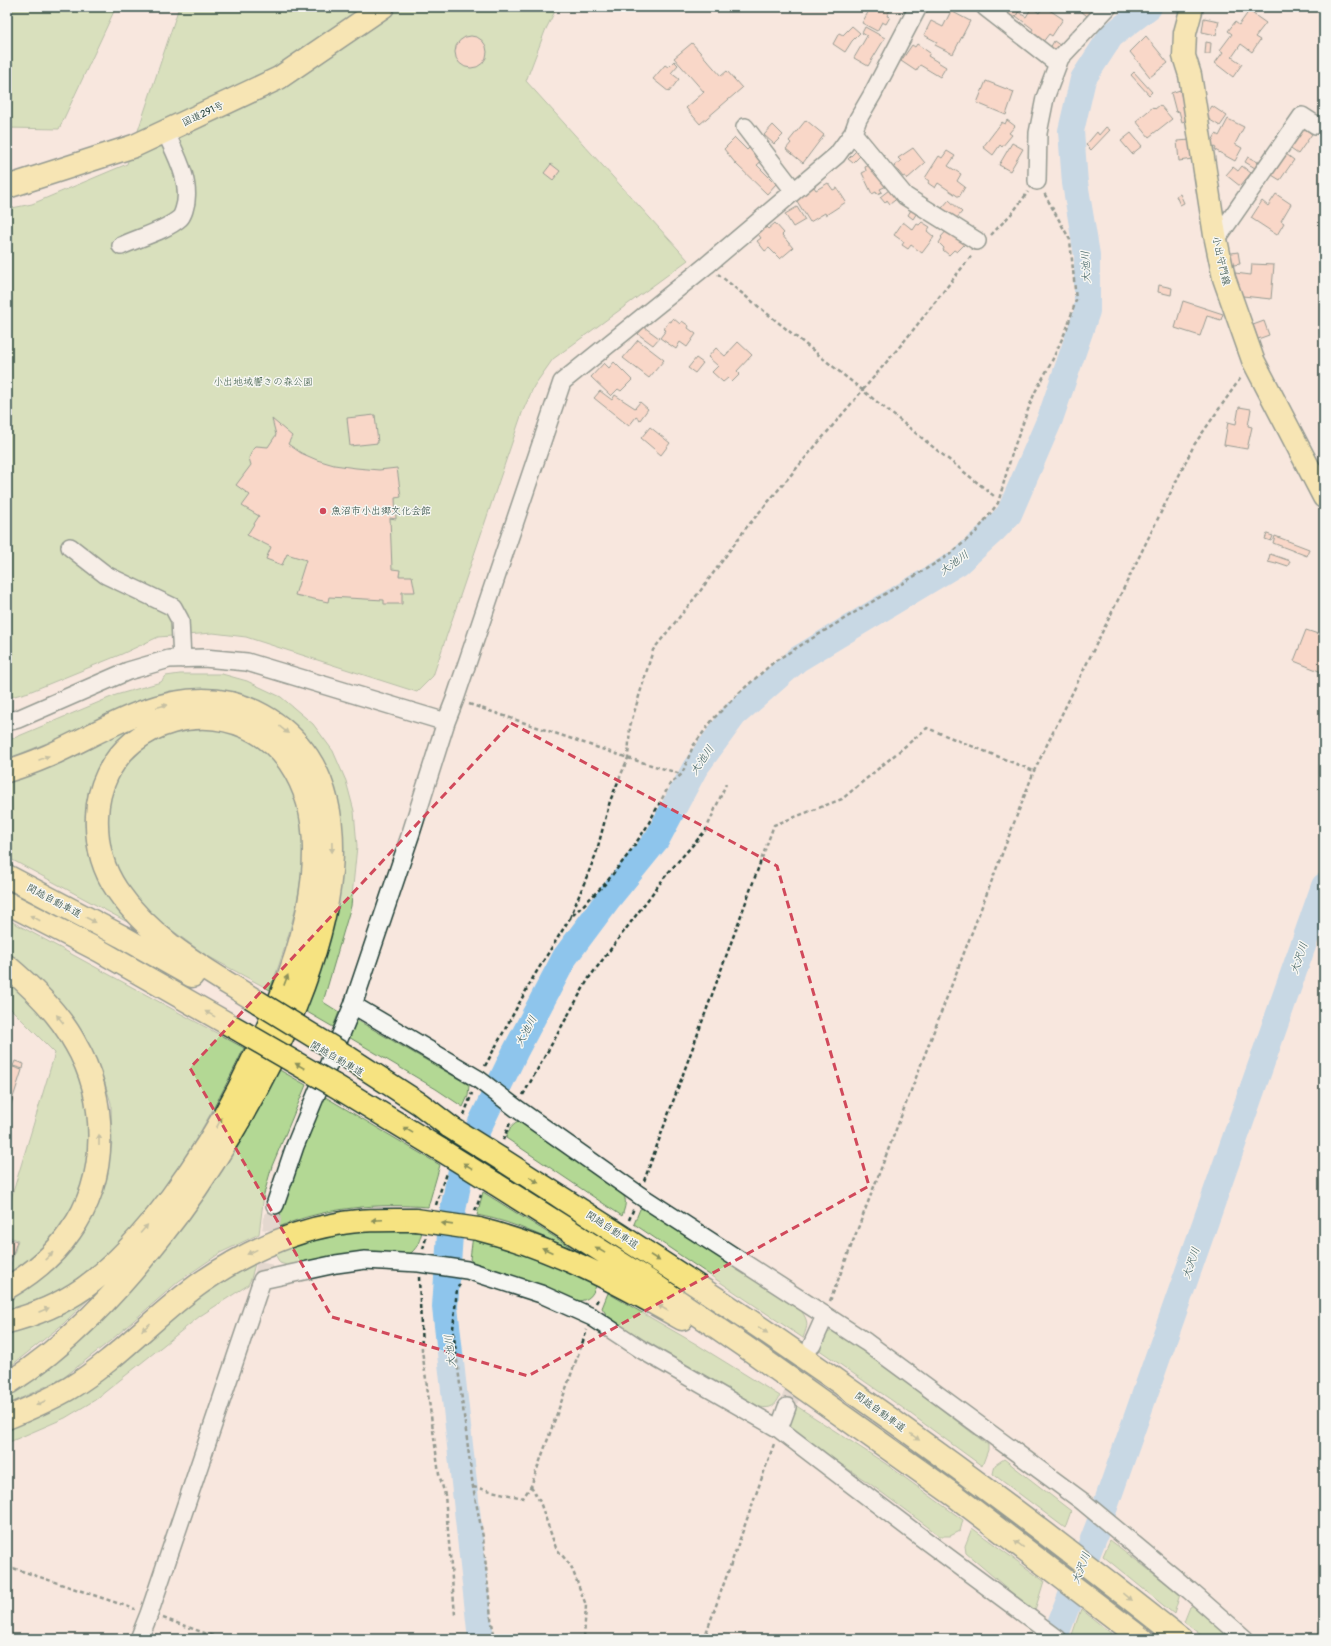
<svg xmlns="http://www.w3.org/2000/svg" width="1331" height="1646" font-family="Pangolin,'Klee One',sans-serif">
  <rect width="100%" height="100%" fill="#f8e7de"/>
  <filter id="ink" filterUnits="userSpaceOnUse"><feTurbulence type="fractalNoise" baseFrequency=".025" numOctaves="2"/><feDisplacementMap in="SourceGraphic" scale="8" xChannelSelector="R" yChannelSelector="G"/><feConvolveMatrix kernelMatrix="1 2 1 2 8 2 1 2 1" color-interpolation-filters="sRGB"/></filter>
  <g filter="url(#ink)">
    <!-- green -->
    <path fill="#b3d894" stroke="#698a64" d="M7,7H116L59,129L7,128Z
      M179,7H557L545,31L526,81L688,260L553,359L534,386L522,413L433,676L417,692L246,637L213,633L158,637L122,654L29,692L7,698V209L32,204L127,164Z
      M180,674H222L247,681L281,697L313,724L333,751L346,781L354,811L357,846L351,906L323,1002L339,1012L333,1027L302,1009L341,853L340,824L332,790L222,691L195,689L170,691L141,700L100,718L62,737L7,759V741L116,695L161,682L166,676Z
      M144,720L95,776L88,793L85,824L87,843L92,863L102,883L133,925L7,857V779Z
      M212,727C227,731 242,734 255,743C265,750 273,759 280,769C325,831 294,924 270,990L204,954L153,916L128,888L118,872L106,837L108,797L118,775L132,757L152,741L173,731Z
      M7,919L244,1048C203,1134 150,1227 71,1283C51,1296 29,1303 7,1311V1297L92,1215L107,1178L112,1142L111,1103L103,1077L90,1046L68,1012L33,974L7,953Z
      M7,981L29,1000L47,1019L64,1041L86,1087L93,1143L77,1200L63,1224L47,1245L19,1268L7,1275V1271L9,1272L18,1240L7,1236V1212L55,1053L7,1005Z
      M357,1020L469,1085L468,1096L463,1107L436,1089L347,1036L353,1023Z
      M276,1068L306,1085L272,1166L264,1194L259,1234L220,1253L179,1281L110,1341L63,1378L7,1405V1393L168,1241L209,1189L239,1144L261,1103Z
      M322,1095L440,1165L428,1207C379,1203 325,1207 279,1227L282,1198Z
      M522,1120L619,1189C628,1199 626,1204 622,1216L506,1138C509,1129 512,1122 522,1120Z
      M483,1192L588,1258C552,1241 517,1222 477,1215Z
      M643,1208L801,1310C809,1323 808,1324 803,1338L634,1224L640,1209Z
      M423,1227C420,1240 418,1250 406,1256L290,1266L280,1263L276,1256L275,1250L335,1232Z
      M473,1235L560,1266L596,1286C592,1296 589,1300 578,1301L507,1274L477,1267L473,1263L470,1259Z
      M256,1259L251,1279L248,1285L200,1316L95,1400L65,1418L7,1443V1428L186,1304Z
      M102,1286L63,1324L7,1369V1332Z
      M608,1293L696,1344L780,1396C775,1406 771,1409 760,1407L615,1323L608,1317L602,1308Z
      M832,1331L843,1334L988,1445V1450L982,1466L900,1406L818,1349L824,1334Z
      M795,1405L886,1464L963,1520L960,1531L950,1536H940L869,1483L793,1432L789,1424Z
      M1004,1459L1071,1511L1065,1528L993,1474L995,1465Z
      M972,1528L1044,1581L1035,1610L1025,1604L966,1553L965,1546Z
      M1110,1540L1180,1594L1174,1614L1103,1556Z
      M1194,1605L1239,1639H1206L1184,1622L1190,1607Z
      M1081,1609L1118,1639L1072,1638V1635Z"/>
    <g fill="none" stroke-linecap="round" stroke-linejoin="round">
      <!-- river -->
      <path stroke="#8ec5ec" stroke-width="26" d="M481,1639L445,1307L451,1220L463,1160L515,1052L565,957L609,898L657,839L695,768L734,715L798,659L959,562L993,531L1009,514L1050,419L1087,311V255L1075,183L1071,131L1083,79L1111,36L1149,7
        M1054,1639L1099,1524L1324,886"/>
    </g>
    <!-- building -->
    <path fill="#fbc4ae" stroke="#1f3d34" d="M871,7L891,8L887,16L890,17L886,24L882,22L877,31L862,23Z
      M1006,7H1022L1011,23L1001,16Z
      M1032,7L1039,13L1043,7H1045L1063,19L1052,36L1049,34L1042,43L1028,37L1033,29L1016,16L1018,12L1026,17Z
      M1078,7H1100L1091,19L1077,8Z
      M951,11L970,21L953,54L935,45L937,42L924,35L931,21L943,27Z
      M1249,11L1266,23L1255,37L1260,40L1252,52L1241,44L1232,57L1242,64L1233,77L1215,63L1223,52L1220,50L1232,34L1228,31L1235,22L1239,25Z
      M1204,18L1219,21L1216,35L1202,32Z
      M852,26L860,33L852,41L845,52L833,44L839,33L843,35Z
      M865,27L885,38L868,66L854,58L867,36L862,33Z
      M1146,36L1168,63L1150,77L1130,52Z
      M455 52a16 16 0 1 1 32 0a16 16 0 1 1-32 0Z
      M1054,41L1064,48L1058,58L1048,52Z
      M1206,42L1211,43L1210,54H1205Z
      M692,43L721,76L727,71L742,88L700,124L686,108L704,92L674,58Z
      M917,44L930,53L928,56L946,67L940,77L920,65L916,71L901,61L912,45L915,47Z
      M674,61L678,65L671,73L679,79L669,92L653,79L665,65L668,67Z
      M1134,72L1152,92L1149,95L1131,75Z
      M986,81L1014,92L1006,115L977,103Z
      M1180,90L1187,120L1182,122L1179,111L1176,112L1171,93Z
      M1160,105L1172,119L1149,137L1136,121L1153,107L1155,109Z
      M1212,106L1227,116L1220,126L1205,117Z
      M1228,119L1244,127L1235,144L1242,148L1235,161L1215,150L1216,148L1210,145L1216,134L1219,136Z
      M806,120L824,135L803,163L786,149L791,143L789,141Z
      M1007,120L1015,126L1009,133L1012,135L1002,147L1000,145L993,155L983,147L1002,122L1005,124Z
      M773,125L783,135L774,144L764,135Z
      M1299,125L1312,134L1298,154L1285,145Z
      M1106,127L1110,130L1091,150L1086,145L1097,132L1099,135Z
      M1131,133L1142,146L1132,154L1121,141Z
      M735,138L747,150L751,146L764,159L757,165L776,184L767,194L736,164L724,149Z
      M1191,140L1192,159L1179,161L1177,141Z
      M1012,143L1023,149L1010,171L999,165Z
      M913,148L925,163L907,179L905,176L903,177L894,166L901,161L898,158Z
      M857,150L861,155L853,163L848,159Z
      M947,151L955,156L948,166L961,174L957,181L965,187L959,197L938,183L935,188L928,183L929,181L925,178L939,156L942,158Z
      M1282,151L1294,160L1280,180L1267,172Z
      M1248,157L1258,162L1255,168L1245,162Z
      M551,164L560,171L553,180L544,173Z
      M872,164L889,185L880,189L882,192L877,194L876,192L872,194L862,173L866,171L865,167Z
      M1242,166L1251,173L1240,186L1226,175L1233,167L1238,171Z
      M828,183L833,190L837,188L846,202L826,215L825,213L810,222L795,198L814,187L816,190Z
      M889,190L893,196L896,194L899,197L890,204L887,200L885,203L880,197Z
      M1180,194L1184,203L1180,205L1176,196Z
      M1276,194L1291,204L1281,221L1284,223L1277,235L1251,218L1262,201L1268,206Z
      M949,200L962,212L955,220L942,208Z
      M914,205L920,208L913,219L908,215Z
      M797,207L805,220L793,227L785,214Z
      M903,222L913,230L917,224L919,225L922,222L930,227L927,231L934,237L922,253L911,245L908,249L902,245L904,242L894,235Z
      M775,223L784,233L782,235L793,248L780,259L769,248L765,251L757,241L761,238L758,234L766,227L768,229Z
      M949,228L966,243L957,252L954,250L949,255L943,250L944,248L939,243L942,238L941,237Z
      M1238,252L1240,264L1228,266L1226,254Z
      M1252,264L1274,265L1271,299L1233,295L1235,273L1251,275Z
      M1159,285L1172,288L1171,295L1158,292Z
      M1183,301L1223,314L1221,320L1207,316L1200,336L1175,328Z
      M673,318L680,324L682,321L689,326L688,328L696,334L687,347L680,342L676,349L660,338L666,330L664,329L669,321L671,322Z
      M1264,321L1269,335L1258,339L1253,325Z
      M644,327L659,338L653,345L638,334Z
      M638,340L664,360L649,378L623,358Z
      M738,342L752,355L737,371L740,374L732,382L728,378L723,382L712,372L718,366L708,357L716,348L725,356Z
      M696,358L703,363L695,373L688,368Z
      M614,362L632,380L621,391L618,389L611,396L591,377L604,363L609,368Z
      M600,391L612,400L615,395L635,408L640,402L648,409L640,420L636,417L629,426L594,398Z
      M1239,407L1251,409L1248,426L1252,427L1247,449L1224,445L1228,422L1236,424Z
      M375,415L378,443L350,446L347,418Z
      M272,419L292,436L288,444L301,453L317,460L334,465L356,468L379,470L397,468L401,497L395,498L396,519L390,518L392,569L400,570L399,576H412L415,592H402V604H384V600L329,597L328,602L295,595L306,560L287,554L282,565L266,559L271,547L247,535L259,516L242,506L250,495L236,485L251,465L249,458L253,449L256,446L268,447L276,435Z
      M650,427L670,443L661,455L641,438Z
      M1267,534L1273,536L1271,541L1265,539Z
      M1275,536L1309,549L1307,556L1273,543Z
      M1270,554L1290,561L1288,566L1276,562V564L1268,562Z
      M1306,630L1324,636V673L1294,661Z
      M15,1061L24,1064L23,1069L13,1066Z
      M7,1065L22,1070L7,1116Z
      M7,1238L17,1241L12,1257L7,1255Z"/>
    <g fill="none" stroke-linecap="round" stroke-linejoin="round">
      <!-- minor-tunnel -->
      <path stroke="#cdc5bc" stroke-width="17" stroke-dasharray="17 8" stroke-linecap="butt" d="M262,1280L275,1205
        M787,1407L811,1348"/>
      <!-- minor casing -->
      <g stroke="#1f3d34" stroke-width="20">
        <path id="minor" d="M985,7L1058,64
          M745,127L794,191
          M853,133L905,196L977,241
          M1037,181L1038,133L1045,98L1060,58L1108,7
          M1216,240L1302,116L1316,125
          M121,246C138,238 167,230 180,218C182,216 183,213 184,210C193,184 176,155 165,131
          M70,547L106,575L173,607L180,620L182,659
          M7,722L18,719L128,671L169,659L204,658L247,662L446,722
          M353,1005L478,1079L516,1108L639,1195L866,1342L1082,1501L1189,1590L1245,1639
          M275,1205L295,1146L353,1005L411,833L446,722L455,699L562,382L707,265L837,155L853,133L858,119L872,95L918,7
          M812,1345L825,1316
          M779,1429L787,1407
          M139,1639L149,1614L262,1280L336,1264L365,1260L419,1263L467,1270L541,1294L592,1317L642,1350L779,1429L914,1532L1058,1639"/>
      </g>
      <!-- major casing -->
      <g stroke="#1f3d34" stroke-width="25">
        <path id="major" d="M1192,7L1185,33L1184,56L1190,75L1215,235L1224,278L1253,360L1324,497"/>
      </g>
      <!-- highway casing -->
      <g stroke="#1f3d34" stroke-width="25">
        <path id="highway" d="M7,187L134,146L279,78L383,7
          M7,771C21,767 34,762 48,756C98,734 146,700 203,700C246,700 284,722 308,757C390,882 242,1135 162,1235C118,1291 68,1346 7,1384
          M7,876L121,936L192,976
          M7,903L100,951L244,1033
          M7,966C33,988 59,1013 75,1043C108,1099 109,1179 70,1232C54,1256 31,1274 7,1288
          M346,1056L420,1104L450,1127
          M334,1085L441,1150
          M501,1159C591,1217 682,1274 771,1335C911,1431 1048,1533 1181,1639
          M494,1183L649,1281L754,1353L955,1496L1142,1639
          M478,1229C551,1247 617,1282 682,1319
          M7,1322C35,1315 61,1304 84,1288C145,1244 205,1155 239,1088C275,1015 315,931 314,848C314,817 306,787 289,762C252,711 181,704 133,742C111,760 98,787 97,816C96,842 102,868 117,890C152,941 207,970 258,1002
          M7,1418C28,1409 50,1400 70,1388C118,1359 156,1314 202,1282C243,1254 288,1232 337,1224C363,1219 390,1220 416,1220"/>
      </g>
      <!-- path -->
      <path stroke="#1f3d34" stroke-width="2.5" stroke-dasharray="4 3" stroke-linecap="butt" d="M991,235L1013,212L1028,192
        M718,274L994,496
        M469,704L628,758L681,774
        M570,918L596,854L610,801L628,758L630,726L653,650L701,590L746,528L906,339L972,255
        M485,1066L534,976L570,918L605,884L627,856L646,828L670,784L682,774L693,746L714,718L740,692L775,661L949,555L976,532L998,503L1013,450L1026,415L1035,392L1050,365L1067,328L1076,300L1070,240L1044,193
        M523,1095L589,978L667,874L706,830L726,784
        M464,1115L472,1093
        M503,1140L510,1123
        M644,1181L774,825L842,799L927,728L1034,771
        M436,1205L446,1173
        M475,1211L481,1195
        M629,1220L634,1208
        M423,1249L426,1238
        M419,1277L422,1350L439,1474L445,1495L455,1615
        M460,1284L457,1289L453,1329L473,1487L483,1537L491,1618L495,1639
        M830,1301L1034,771L1194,445L1242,376
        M596,1303L599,1297
        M531,1486L540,1502L556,1548L571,1566L586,1605L584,1639
        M473,1487L523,1498L531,1486L587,1330
        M7,1566L135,1609
        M163,1618L221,1639
        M704,1639L774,1444"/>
      <!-- minor -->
      <use href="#minor" stroke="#f6f6f2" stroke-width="17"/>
      <!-- major -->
      <use href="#major" stroke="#f6e381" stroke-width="22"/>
      <!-- highway -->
      <use href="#highway" stroke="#f6e381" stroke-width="22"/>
      <!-- highway-bridge casing -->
      <g stroke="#1f3d34" stroke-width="25" stroke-linecap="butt">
        <path id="highway-bridge" d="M258,1002L346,1056
          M244,1033L334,1085
          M450,1127L501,1159
          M441,1150L494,1183
          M416,1220L478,1229"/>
      </g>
      <!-- highway-bridge -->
      <use href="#highway-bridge" stroke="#f6e381" stroke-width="22"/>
    </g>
    <!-- one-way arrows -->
    <defs><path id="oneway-solid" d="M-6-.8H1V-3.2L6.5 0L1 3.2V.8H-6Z"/></defs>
    <g fill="#8a905a">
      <use href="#oneway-solid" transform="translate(162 706) rotate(-15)"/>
      <use href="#oneway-solid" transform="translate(284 730) rotate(39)"/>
      <use href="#oneway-solid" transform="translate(44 758) rotate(-22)"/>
      <use href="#oneway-solid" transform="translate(332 847) rotate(89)"/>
      <use href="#oneway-solid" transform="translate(35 918) rotate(-152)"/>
      <use href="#oneway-solid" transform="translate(91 920) rotate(28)"/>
      <use href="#oneway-solid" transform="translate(286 980) rotate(-69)"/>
      <use href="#oneway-solid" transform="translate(210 1014) rotate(-151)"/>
      <use href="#oneway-solid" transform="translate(60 1019) rotate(-129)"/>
      <use href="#oneway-solid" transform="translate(300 1066) rotate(-150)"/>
      <use href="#oneway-solid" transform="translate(219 1123) rotate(-61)"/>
      <use href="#oneway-solid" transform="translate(408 1130) rotate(-149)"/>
      <use href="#oneway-solid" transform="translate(99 1140) rotate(-90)"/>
      <use href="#oneway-solid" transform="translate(468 1166) rotate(-148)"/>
      <use href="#oneway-solid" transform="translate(534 1180) rotate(33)"/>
      <use href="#oneway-solid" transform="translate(377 1220) rotate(177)"/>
      <use href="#oneway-solid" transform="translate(447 1224) rotate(-172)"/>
      <use href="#oneway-solid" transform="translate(144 1229) rotate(-49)"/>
      <use href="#oneway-solid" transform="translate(547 1250) rotate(-156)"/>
      <use href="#oneway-solid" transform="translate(600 1250) rotate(-148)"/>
      <use href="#oneway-solid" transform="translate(252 1252) rotate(154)"/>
      <use href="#oneway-solid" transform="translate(49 1256) rotate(-44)"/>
      <use href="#oneway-solid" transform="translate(655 1258) rotate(33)"/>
      <use href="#oneway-solid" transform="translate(663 1308) rotate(-150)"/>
      <use href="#oneway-solid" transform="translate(44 1310) rotate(-23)"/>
      <use href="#oneway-solid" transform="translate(146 1327) rotate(139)"/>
      <use href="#oneway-solid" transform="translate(763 1330) rotate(34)"/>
      <use href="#oneway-solid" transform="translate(41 1403) rotate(153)"/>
      <use href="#oneway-solid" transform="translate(915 1437) rotate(36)"/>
      <use href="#oneway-solid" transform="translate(1019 1544) rotate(-143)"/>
      <use href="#oneway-solid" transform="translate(1127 1597) rotate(39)"/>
    </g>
  </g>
  <!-- marked area -->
  <path d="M0 0H1331V1646H0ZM511,723L777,866L869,1186L528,1376L332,1317L190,1068Z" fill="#f8e7de" fill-opacity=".55" fill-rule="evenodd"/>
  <path fill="none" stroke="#d1495b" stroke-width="3" stroke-dasharray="8 5" stroke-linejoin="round" d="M511,723L777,866L869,1186L528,1376L332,1317L190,1068Z"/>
  <!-- markers -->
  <circle fill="#d1495b" stroke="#f6f6f2" stroke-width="1.5" cx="323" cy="511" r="4"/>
  <g text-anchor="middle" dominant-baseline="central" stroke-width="3" stroke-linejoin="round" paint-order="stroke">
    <!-- street labels -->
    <g font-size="10" fill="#1f3d34" stroke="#f6f6f2">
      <text transform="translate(203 114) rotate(-25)">国道291号</text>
      <text transform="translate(1221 261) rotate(77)">小出守門線</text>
      <text transform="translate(54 901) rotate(28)">関越自動車道</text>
      <text transform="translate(337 1059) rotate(30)">関越自動車道</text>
      <text transform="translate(612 1230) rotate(33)">関越自動車道</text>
      <text transform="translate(880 1412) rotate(36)">関越自動車道</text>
    </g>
    <!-- park labels -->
    <g font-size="10" fill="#3d5c47" stroke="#f6f6f2">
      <text x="263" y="382">小出地域響きの森公園</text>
    </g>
    <!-- poi labels -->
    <g font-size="10" fill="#1f3d34" stroke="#f6f6f2" text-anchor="start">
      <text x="331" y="511">魚沼市小出郷文化会館</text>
    </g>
    <!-- water labels -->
    <g font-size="11" font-style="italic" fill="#355859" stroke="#f6f6f2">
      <text transform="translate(1086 267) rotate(-92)">大池川</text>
      <text transform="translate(954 563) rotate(-36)">大池川</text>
      <text transform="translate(702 760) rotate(-56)">大池川</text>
      <text transform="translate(1299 958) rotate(-71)">大沢川</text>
      <text transform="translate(526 1031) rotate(-62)">大池川</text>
      <text transform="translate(1191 1263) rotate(-71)">大沢川</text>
      <text transform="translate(450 1351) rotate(-96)">大池川</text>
      <text transform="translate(1081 1568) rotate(-69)">大沢川</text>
    </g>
  </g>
  <!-- margin -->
  <rect width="1331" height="1646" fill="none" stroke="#f6f6f2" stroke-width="24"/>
  <rect x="12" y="12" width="1307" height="1622" fill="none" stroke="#1f3d34" stroke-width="1.5" filter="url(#ink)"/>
</svg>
